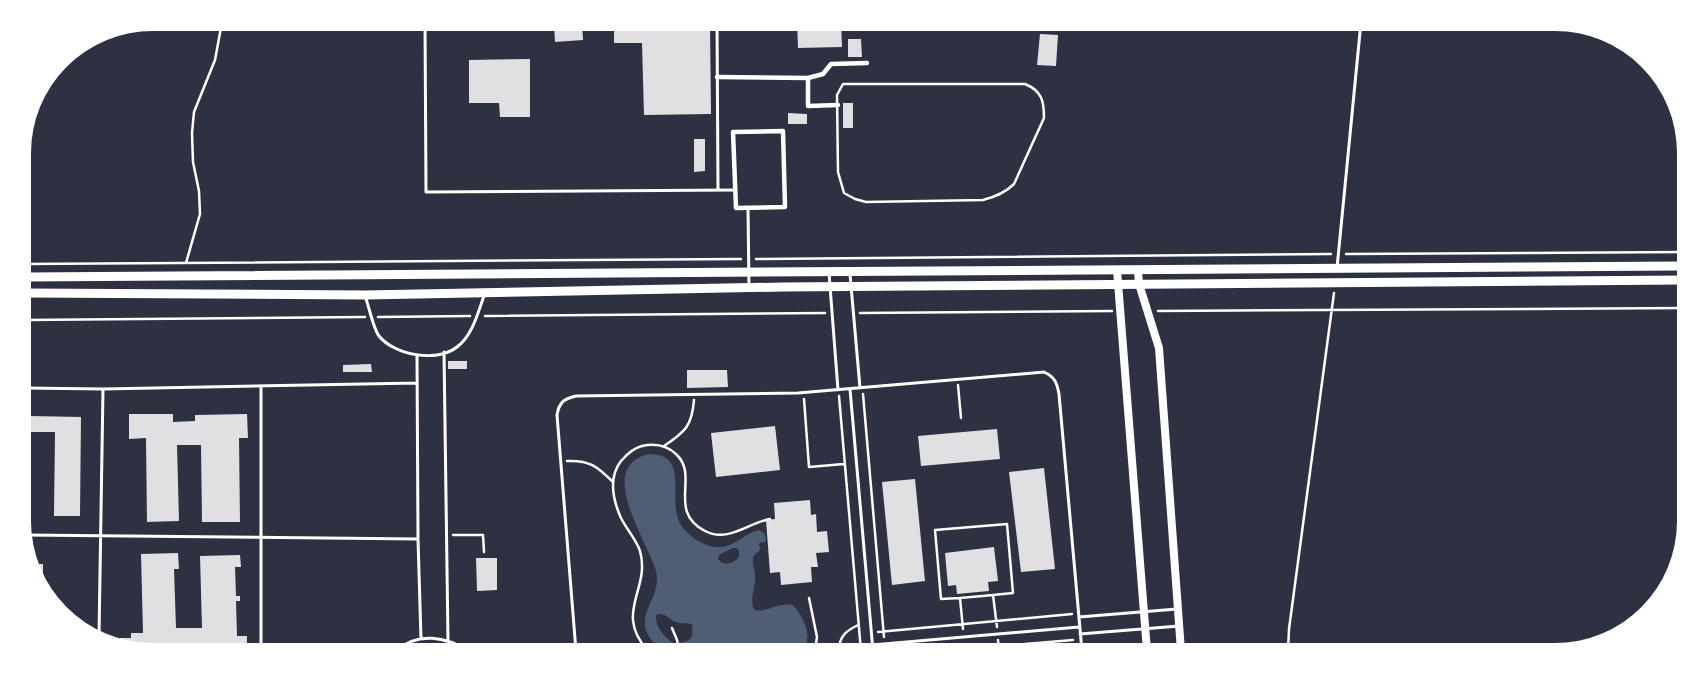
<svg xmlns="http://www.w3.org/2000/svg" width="1708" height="674" font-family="'DM Sans',sans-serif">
  <rect width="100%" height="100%" fill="#2d3142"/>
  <!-- water -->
  <path fill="#4f5d75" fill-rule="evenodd" d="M649,454C687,454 671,492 677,515C679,525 687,533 695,539C702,543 709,547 717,547C733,549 744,533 759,530L764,533L766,538L765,542L759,543L760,550C757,553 753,555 753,559C752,564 755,570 755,575C756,590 749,596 754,610C767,613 777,602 793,605C805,619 812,634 804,651H663C622,619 664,603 656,571C648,541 594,467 649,454ZM733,548H736L739,550V557C734,563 724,567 718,559L719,555ZM658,614C667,613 668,619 676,622C681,624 687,623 692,624C694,641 689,642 673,643C665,637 655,627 656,616Z"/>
  <!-- building -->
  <path fill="#e0e0e3" d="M614,22L710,23L711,114L644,115L642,43H614Z
    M797,22H841L842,47L798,48Z
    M582,23L583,40L555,42L554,24Z
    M1040,34L1058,35L1056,66L1037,65Z
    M848,39H861L862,57H848Z
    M530,59V117H500L499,103H469V60Z
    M843,103H853V128H843Z
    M788,113L807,114V124H788Z
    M694,139H705V171L694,172Z
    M448,361H467V369H448Z
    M371,364L372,372H343V365Z
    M687,370H727L728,387L687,388Z
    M129,414H173V422L195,421V415L247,414L248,438H239L240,522H202L201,445H177L179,521L147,522L146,438L129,439Z
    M30,416L81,417L80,516H54L55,432H30Z
    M775,426L780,470L716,477L711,433Z
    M997,429L1000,459L921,466L918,436Z
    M1044,468L1055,569L1021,572L1009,472Z
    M915,479L925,581L892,585L882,482Z
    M810,500L811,515L816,514L817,532L827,531L829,552L816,553L818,567H811L812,582L781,585L780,572L770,573L766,520L775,519L774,503Z
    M994,547L998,581L988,582L989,591L957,594L956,585L948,586L945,553Z
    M178,553L179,569H174L176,628H202L200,556L240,555L241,567H235L236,596H240V601H236L237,636H247V651H193V648H173V651L154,652L120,646V638H131V633H143L141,554Z
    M476,558H497V590L477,591Z
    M34,564H43V583Z"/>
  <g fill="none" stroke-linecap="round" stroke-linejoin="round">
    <!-- path -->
    <path stroke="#fff" stroke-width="2.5" d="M164,29V22
      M843,84H1025C1042,91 1044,101 1044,118L1014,184C1005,193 995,197 983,200L866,202L855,199L844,193L838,172L837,95Z
      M1346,254L1685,252
      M756,259L1331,254
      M186,263L200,214L199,191L193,162L192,133L194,112L215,60L222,22
      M23,264L741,259
      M1158,311L1685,308
      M860,313L1112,311
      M485,316L825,313
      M378,317L470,316
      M24,320L365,317
      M958,385L961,418
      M863,394L884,637
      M839,396L861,651
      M804,399L809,467L844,464
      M664,446C685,432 692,426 694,400
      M567,461C589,460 597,466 613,482
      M453,535H483L484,552
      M809,598L817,637L815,651
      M960,598L993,595
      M672,628L677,640L679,651
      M963,629L960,598L941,599L935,530L1007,524L1013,593L993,595L997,627
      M878,632L1072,614
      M998,640L999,651
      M965,645V651
      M816,649L839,647
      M648,651C613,612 651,590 640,551C636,539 627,530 621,518C613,500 608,478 621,461C627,454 634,448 642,446C656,443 667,445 677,455C699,477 667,511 705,531C728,543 748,523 770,519
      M839,651C839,636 846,631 858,625
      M942,651L1073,640
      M1288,651L1289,629L1334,293"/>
    <!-- service -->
    <path stroke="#fff" stroke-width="3" d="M425,22L426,192L735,190
      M717,22L718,190
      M748,208L749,287
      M1337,268L1361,22
      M829,273L838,390
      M850,274L860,388
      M365,296C369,306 373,328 379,336C394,355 437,363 457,347C473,335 478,312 485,293
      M444,352L448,641
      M417,355L418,539L421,639
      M261,387V651
      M24,388L103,389L417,383
      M850,389L873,651
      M25,535L418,539
      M1079,617L1177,609
      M1080,634L1179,626
      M99,636L103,389
      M872,645L1079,627
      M396,651C418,631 446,637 469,651
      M576,651L557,415C559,403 563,399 576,396L798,393L1044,372C1055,377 1057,383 1059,394L1082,651"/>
    <!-- pedestrian -->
    <path stroke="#fff" stroke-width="4.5" d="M1056,22V27
      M717,77L808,78L823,74L831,64L867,63
      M808,78V106L838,105
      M783,131L785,207L736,208L733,132Z"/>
    <!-- tertiary -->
    <path stroke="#fff" stroke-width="8" d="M1117,270L1147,651
      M1138,270L1139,284L1159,348L1181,651"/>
    <!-- secondary -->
    <path stroke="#fff" stroke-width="9" d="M24,277L1685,266
      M24,293L365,295L783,287L1685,280"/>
  </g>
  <!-- crop -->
  <path d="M0 0H1708V674H0ZM153 31H1555A122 122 0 0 1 1677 153V521A122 122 0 0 1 1555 643H153A122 122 0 0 1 31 521V153A122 122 0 0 1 153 31Z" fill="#fff" fill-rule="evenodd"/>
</svg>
